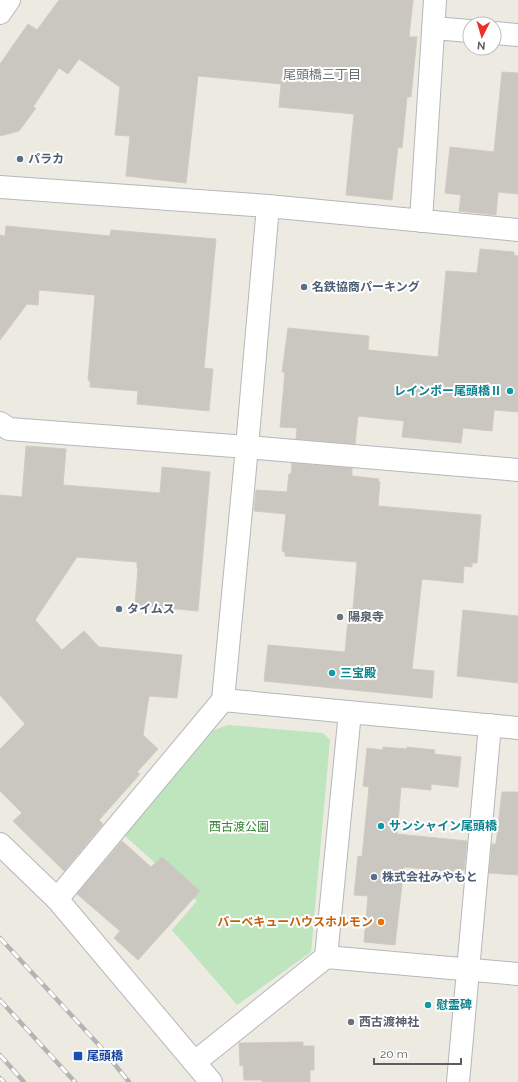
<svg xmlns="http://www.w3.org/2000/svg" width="518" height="1082" font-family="Raleway,'Noto Sans JP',sans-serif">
  <rect width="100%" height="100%" fill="#edeae1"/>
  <!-- park -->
  <path fill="#bee5bd" d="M228,725L323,733L330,740L311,952L237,1005L172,930L197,901L124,835L214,730Z"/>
  <!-- building -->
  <path fill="#cac6c0" stroke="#d2cbbf" d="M59,0H413L409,37H417L411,97H407L402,148L398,147L392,200L346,195L354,114L279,107L281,84L198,76L186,183L126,176L130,136L115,135L120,87L79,59L68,74L59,68L33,107L36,108L19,131L0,136V64L28,24L37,30Z
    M502,72L518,73V194L498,192L496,215L459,211L461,195L445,193L450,147L494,152Z
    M6,226L110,236L111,230L216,239L204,368L213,369L209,411L137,404L138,391L90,387V381L88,380L95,295L39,290L38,305L27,304L0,340V235L5,236Z
    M480,249L514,252V255L518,256V412L494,410L492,431L463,428L461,443L402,437L404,421L358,416L355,444L296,439L297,428L280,427L285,372H282L288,328L369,336L368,350L438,357L446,271L477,273Z
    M26,446L66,449L63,485L160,493L162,467L210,472L198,611L135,605L138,568H137V562L77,557L35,620L62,650L84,631L99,647L182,655L177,698L149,696L143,735L158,749L137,772L140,774L99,820L103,824L64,871L13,821L22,813L0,791V749L25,724L0,695V495L22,497Z
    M292,463L352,468V476L379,479L378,482H380L378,506L481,515L477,563H472V567L464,566L463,583L422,579L412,669L434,671L432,698L264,681L268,645L345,652L349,609H353L357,562L285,556V552L282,551L286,514L254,511L256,490L287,492L289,474H291Z
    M463,610L518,616V683L457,676Z
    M383,747L407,749V747L435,750L434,754L461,757L458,787L431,784V790L401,787L397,834L467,841L464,870L454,869V872L404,867L395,945L364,942L368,896L354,895L358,856L362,857L369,787L363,786L367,748L383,750Z
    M502,792H518V875L489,873L492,844H496Z
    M122,841L151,867L162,857L200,891L138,960L114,938L120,931L77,894Z
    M303,1042V1046H314V1070H310V1082H262V1080H244L243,1065L240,1066L239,1043Z"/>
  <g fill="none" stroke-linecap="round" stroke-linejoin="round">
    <!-- minor casing -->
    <g stroke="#b4b8bc" stroke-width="24">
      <path id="minor" d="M0,13L9,0
        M433,28L470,31
        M494,33L518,35
        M0,187L268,206L518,230
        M421,221L435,0
        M0,423L9,429L247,447L518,470
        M223,700L518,728
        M57,899L223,700L247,447L268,206
        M326,957L350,712
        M195,1062L326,957L518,974
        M458,1082L490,725"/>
    </g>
    <!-- tertiary casing -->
    <g stroke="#b4b8bc" stroke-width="24">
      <path id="tertiary" d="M0,844L57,899L211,1082"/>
    </g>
    <!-- minor -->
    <use href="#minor" stroke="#fff" stroke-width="22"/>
    <!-- tertiary -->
    <use href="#tertiary" stroke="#fff" stroke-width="22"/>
    <!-- rail casing -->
    <g stroke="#b3b4b4" stroke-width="4.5">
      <path id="rail" d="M0,938L98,1044L129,1082
        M0,1000L75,1082
        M0,1055L24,1082
        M0,1078L4,1082"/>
    </g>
    <!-- rail -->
    <use href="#rail" stroke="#fff" stroke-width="3" stroke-dasharray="9" stroke-linecap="butt"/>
  </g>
  <!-- markers -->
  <g fill="#5c6f8a" stroke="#fff" stroke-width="1.5">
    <circle cx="20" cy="159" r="4"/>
    <circle cx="304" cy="287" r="4"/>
    <circle cx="119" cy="609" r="4"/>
    <circle cx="374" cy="877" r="4"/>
  </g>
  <g fill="#0f9aa8" stroke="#fff" stroke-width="1.5">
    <circle cx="510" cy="391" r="4"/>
    <circle cx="332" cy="673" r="4"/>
    <circle cx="381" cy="826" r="4"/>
    <circle cx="428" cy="1005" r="4"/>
  </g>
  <g fill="#6b7280" stroke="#fff" stroke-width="1.5">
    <circle cx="340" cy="617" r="4"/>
    <circle cx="351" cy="1022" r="4"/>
  </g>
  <circle fill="#e8710a" stroke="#fff" stroke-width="1.5" cx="381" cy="922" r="4"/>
  <rect fill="#1a4fb4" stroke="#fff" stroke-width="1.5" x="73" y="1051" width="10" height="10" rx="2"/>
  <g text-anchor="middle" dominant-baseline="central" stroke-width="4" stroke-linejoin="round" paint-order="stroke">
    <!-- service labels -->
    <g font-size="12" font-weight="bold" fill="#4e5e75" stroke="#fff" text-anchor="start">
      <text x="28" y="159">パラカ</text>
      <text x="312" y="287">名鉄協商パーキング</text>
      <text x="127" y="609">タイムス</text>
      <text x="382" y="877">株式会社みやもと</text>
    </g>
    <!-- culture labels -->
    <g font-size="12" font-weight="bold" fill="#0d838f" stroke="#fff" text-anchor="start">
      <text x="502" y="391" text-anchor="end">レインボー尾頭橋Ⅱ</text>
      <text x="340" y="673">三宝殿</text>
      <text x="389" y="826">サンシャイン尾頭橋</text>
      <text x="436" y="1005">慰霊碑</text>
    </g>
    <!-- worship labels -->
    <g font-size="12" font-weight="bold" fill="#5b616d" stroke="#fff" text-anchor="start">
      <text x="348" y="617">陽泉寺</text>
      <text x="359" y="1022">西古渡神社</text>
    </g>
    <!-- park labels -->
    <g font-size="12" fill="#348735" stroke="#fff">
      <text x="239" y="827">西古渡公園</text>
    </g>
    <!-- food labels -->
    <g font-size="12" font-weight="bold" fill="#c56008" stroke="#fff" text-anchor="end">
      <text x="373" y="922">バーベキューハウスホルモン</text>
    </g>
    <!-- transit labels -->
    <g font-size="12" font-weight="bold" fill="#164399" stroke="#fff" text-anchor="start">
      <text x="87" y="1056">尾頭橋</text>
    </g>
    <!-- neighbourhood labels -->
    <g font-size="13" fill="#6b7074" stroke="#fff">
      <text x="322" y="74">尾頭橋三丁目</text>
    </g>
  </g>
  <!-- north arrow -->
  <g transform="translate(482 36) rotate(185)"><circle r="19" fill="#ffffff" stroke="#bdbfc0"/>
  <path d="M0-3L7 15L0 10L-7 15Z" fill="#eb3129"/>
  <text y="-6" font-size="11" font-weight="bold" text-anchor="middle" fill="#5a5e62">N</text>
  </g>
  <!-- scale -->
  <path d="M374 1058v6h87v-6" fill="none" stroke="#5a5e62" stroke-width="2"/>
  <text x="380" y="1058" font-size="12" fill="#5a5e62" stroke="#ffffff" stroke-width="3" paint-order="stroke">20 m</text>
</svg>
